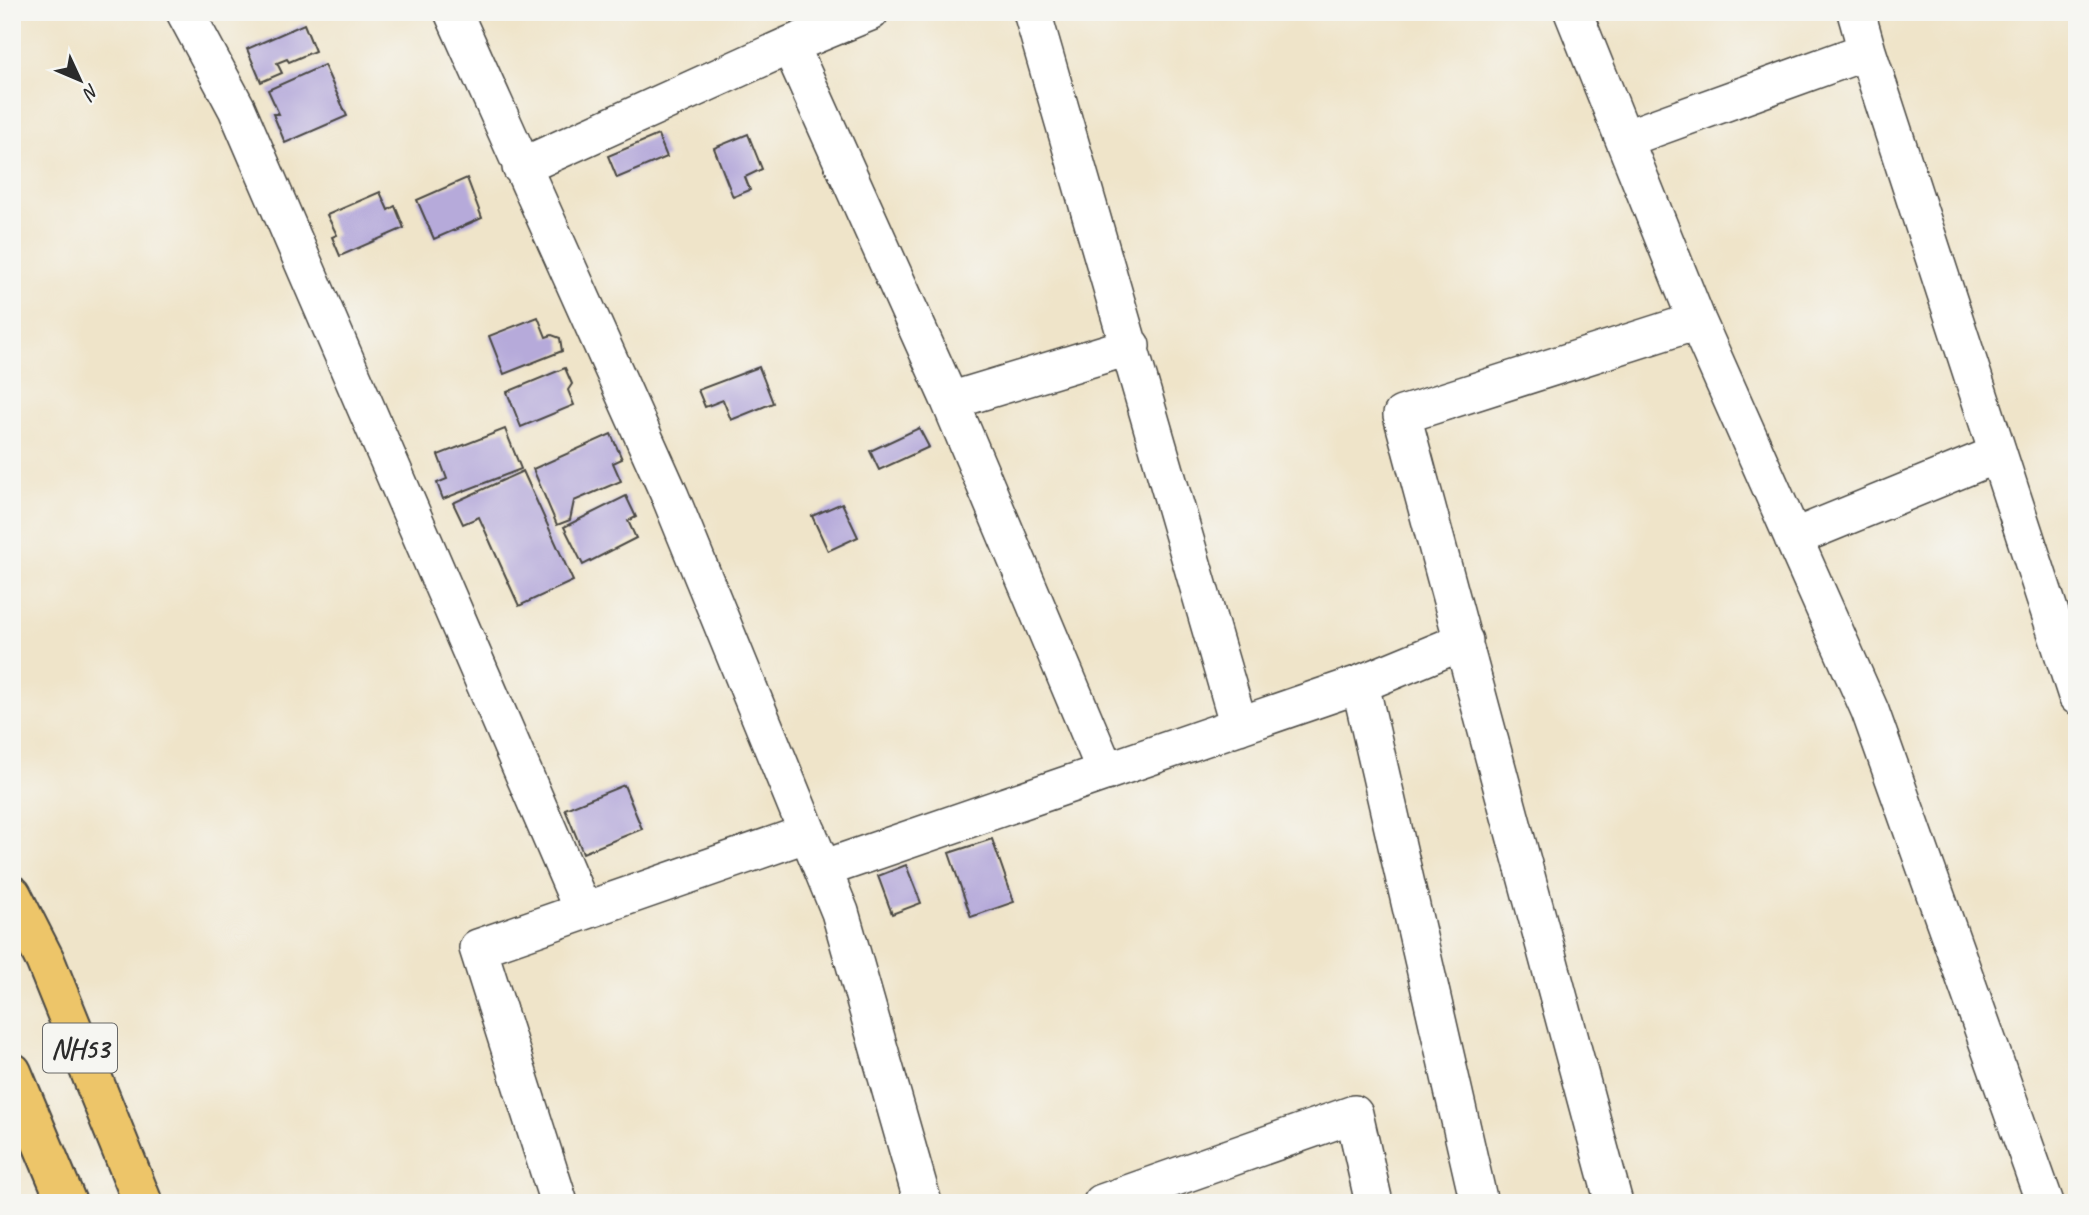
<svg xmlns="http://www.w3.org/2000/svg" width="2089" height="1215" font-family="Caveat,sans-serif">
  <rect width="100%" height="100%" fill="#f6f6f2"/>
  <filter id="ink" filterUnits="userSpaceOnUse"><feTurbulence type="fractalNoise" baseFrequency=".0143" numOctaves="2"/><feDisplacementMap in="SourceGraphic" scale="14" xChannelSelector="R" yChannelSelector="G"/><feConvolveMatrix kernelMatrix="1 2 1 2 8 2 1 2 1" color-interpolation-filters="sRGB"/></filter>
  <filter id="wash" filterUnits="userSpaceOnUse"><feTurbulence type="fractalNoise" baseFrequency=".00686" numOctaves="4" result="noise"/><feDisplacementMap in="SourceGraphic" scale="28" xChannelSelector="R" yChannelSelector="G"/><feGaussianBlur stdDeviation="1.57" result="paint"/><feColorMatrix in="noise" values="0 0 0 0 0 0 0 0 0 0 0 0 0 0 0 0 0 1.4 0 .05"/><feComposite in="paint" operator="in"/></filter>
  <g filter="url(#wash)">
    <rect width="100%" height="100%" fill="#efe4c9"/>
    <g id="blocks">
      <!-- building -->
      <path fill="#b6aada" d="M304,24L315,51L289,62L287,59L277,63L282,73L261,82L247,49Z
        M324,65L347,116L285,143L273,114H279L268,90Z
        M748,134L762,169L745,177L750,190L733,197L714,148Z
        M658,135L667,157L617,178L608,156Z
        M467,178L482,218L434,239L417,200Z
        M380,192L388,210L395,206L404,228L340,256L332,237L337,235L327,215Z
        M538,317L546,337L552,335L560,338L562,351L504,374L489,336Z
        M759,367L773,403L731,420L723,400L705,407L698,390Z
        M565,368L572,384L568,390L574,405L521,427L507,392Z
        M919,428L929,447L879,470L870,451Z
        M505,429L521,469L443,499L437,483L447,479L438,455Z
        M611,434L622,459L613,463L621,481L574,501L570,520L557,525L533,469Z
        M523,471L573,581L519,606L479,517L463,524L453,503Z
        M626,496L636,517L628,521L636,538L583,565L564,527Z
        M842,503L858,537L828,551L812,516Z
        M624,785L642,829L583,853L565,809Z
        M992,839L1014,902L971,917L949,853Z
        M906,865L921,903L892,914L878,876Z"/>
    </g>
  </g>
  <g filter="url(#ink)">
    <use href="#blocks" fill-opacity="0" stroke="#484743" stroke-width="2"/>
    <g fill="none" stroke-linecap="round" stroke-linejoin="round">
      <!-- street casing -->
      <g stroke="#484743" stroke-width="40">
        <path id="street" d="M185,12L237,109L583,911
          M453,12L670,496L840,912L923,1203
          M1032,12L1239,726
          M1573,12L1697,321L1870,711L2045,1203
          M1856,12L1867,51L2077,696
          M790,45L950,401L1106,772
          M1624,139L1867,51
          M521,167L790,45L870,12
          M950,401L1131,346
          M1793,538L1998,454
          M1360,684L1479,1203
          M823,869L1360,684L1464,641
          M559,1203L478,948L808,833
          M1102,1203L1354,1114L1374,1203
          M1614,1203L1402,415L1697,321"/>
      </g>
      <!-- highway casing -->
      <g stroke="#484743" stroke-width="42">
        <path id="highway" d="M12,895L45,960L143,1203
          M12,1072L67,1203"/>
      </g>
      <!-- street -->
      <use href="#street" stroke="#fff" stroke-width="37"/>
      <!-- highway -->
      <use href="#highway" stroke="#edc569" stroke-width="38"/>
    </g>
  </g>
  <g text-anchor="middle" dominant-baseline="central" stroke-width="7" stroke-linejoin="round" paint-order="stroke">
    <!-- shield labels -->
    <rect fill="#f6f6f2" stroke="#686867" stroke-width="2" x="43" y="1023.5" width="74" height="49" rx="5"/>
    <g font-size="28" font-weight="bold" fill="#2b2b2b">
      <text x="80" y="1048">NH53</text>
    </g>
  </g>
  <!-- margin -->
  <rect width="2089" height="1215" fill="none" stroke="#f6f6f2" stroke-width="42"/>
  <!-- north arrow -->
  <g transform="translate(80 80) rotate(134)" stroke="#f6f6f2" stroke-width="5" paint-order="stroke">
  <path d="M0-5L12 26L0 18L-12 26Z" fill="#2b2b2b"/>
  <text y="-10" font-size="19" font-weight="bold" text-anchor="middle" fill="#2b2b2b">N</text>
  </g>
</svg>
